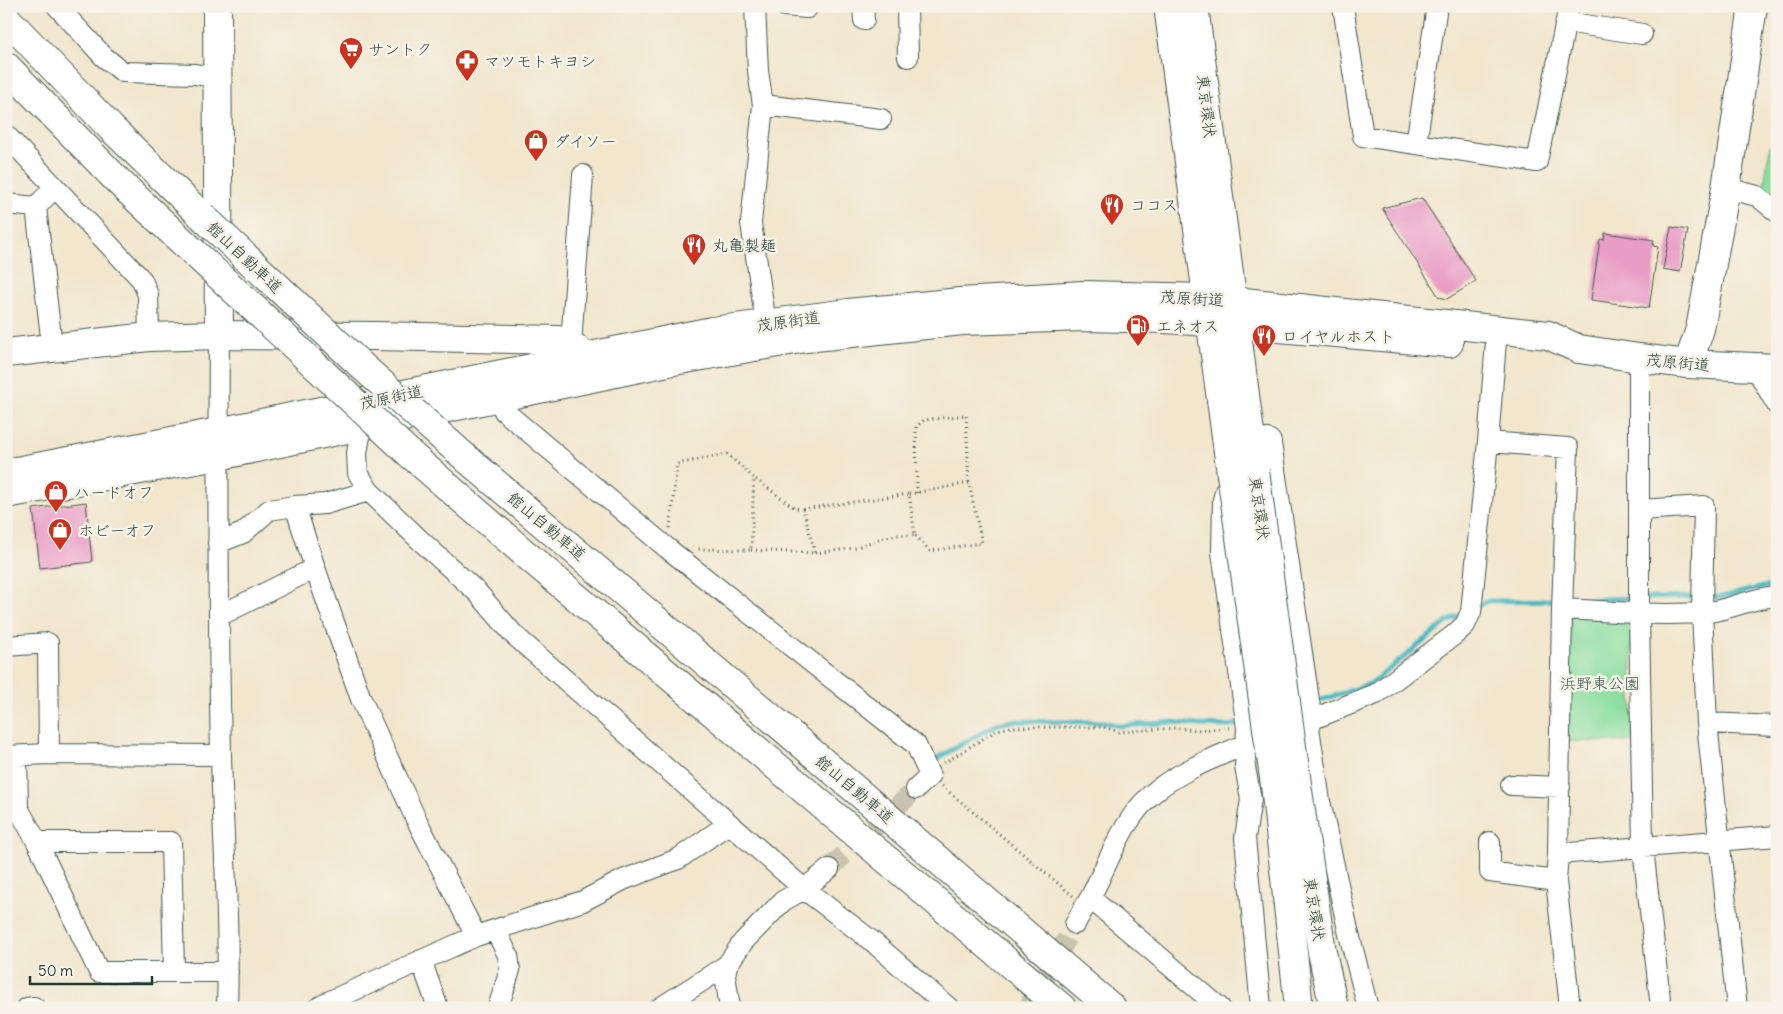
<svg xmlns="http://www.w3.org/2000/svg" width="1783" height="1014" font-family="Delius,'Klee One',sans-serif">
  <rect width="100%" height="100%" fill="#f7f3e8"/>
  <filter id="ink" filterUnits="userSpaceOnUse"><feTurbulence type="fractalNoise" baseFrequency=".02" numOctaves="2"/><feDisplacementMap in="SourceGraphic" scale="10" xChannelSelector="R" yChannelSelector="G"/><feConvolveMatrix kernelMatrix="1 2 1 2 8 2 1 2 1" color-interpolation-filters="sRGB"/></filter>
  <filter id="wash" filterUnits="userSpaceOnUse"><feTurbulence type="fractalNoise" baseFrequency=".0096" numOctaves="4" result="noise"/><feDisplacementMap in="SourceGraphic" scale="20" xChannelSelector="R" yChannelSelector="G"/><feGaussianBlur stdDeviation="1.12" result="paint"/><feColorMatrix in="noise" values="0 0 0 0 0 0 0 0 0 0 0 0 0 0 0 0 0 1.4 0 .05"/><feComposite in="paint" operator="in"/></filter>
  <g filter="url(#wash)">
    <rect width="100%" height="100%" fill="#f2e6cd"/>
    <!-- green -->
    <path fill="#8cdfa1" stroke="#568e6a" d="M1770,146L1777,147V202L1763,191Z
      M1621,614L1631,626L1633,742L1567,741L1571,615Z"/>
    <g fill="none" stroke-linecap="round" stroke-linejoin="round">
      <!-- stream -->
      <path stroke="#4ab9c2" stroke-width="5" d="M1706,597H1721L1777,584
        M1643,598L1697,597
        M1568,600L1635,598
        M1477,607L1488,601L1557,600
        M1313,703L1372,683L1447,622L1463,614
        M938,758L995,725L1012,721L1104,722L1120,726L1173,722L1197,725L1229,726L1242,723"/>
    </g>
    <g id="blocks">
      <!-- building -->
      <path fill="#e99cc6" d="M1422,198L1476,281L1447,299L1439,297L1382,208Z
        M1671,227L1688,230L1680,272L1663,269Z
        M1605,233L1654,240L1653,246L1658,247L1649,308L1591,300L1600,239L1604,240Z
        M86,502L92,562L40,568L33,509Z"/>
    </g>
  </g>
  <g filter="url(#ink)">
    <use href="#blocks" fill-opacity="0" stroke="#3f564b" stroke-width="1"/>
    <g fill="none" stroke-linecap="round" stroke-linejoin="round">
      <!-- street-tunnel -->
      <path stroke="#c8c4ae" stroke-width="20" stroke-dasharray="20 10" stroke-linecap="butt" d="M829,869L916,789
        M1028,1008L1075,924"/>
      <!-- street casing -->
      <g stroke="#3f564b" stroke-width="22">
        <path id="street" d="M57,6L104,57L123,72L195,74L217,78
          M755,6L758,71L763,105L881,119
          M785,6L807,8
          M863,6L864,20
          M907,6L908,57
          M1343,6L1363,136L1537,162L1569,6
          M1566,22L1642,34
          M763,105L751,223L766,324
          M6,135L142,280L148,295L149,337
          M1416,144L1437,6
          M1726,188L1757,196L1777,212
          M6,204L36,207
          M219,335C218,475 218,615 221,755C223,839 230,924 227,1008
          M571,344L583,175
          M52,346L36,207L54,188
          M1639,358V613L1643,848L1661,1008
          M1755,367L1777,405
          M497,396L504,411L667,548L916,745L930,776L916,789
          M362,425L357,453L358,473L369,491L422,542L478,593L514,635L804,889L873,942L949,1008
          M1488,442L1568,448L1562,609L1558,854L1556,881L1570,1008
          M1226,489L1223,500L1222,552L1247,728L1245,767L1251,799L1245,838L1261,1008
          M295,506L315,568L361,699L415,817L476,936
          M1639,510L1704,506L1702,612L1707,723L1737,1008
          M218,543L243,533L269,510L295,506L325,504L369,491
          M1562,609C1609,611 1662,617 1709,612C1732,609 1754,597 1777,596
          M219,616L315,568
          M6,646L48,643L49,754
          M1707,723L1777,726
          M6,756L49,754L221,755
          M17,756L18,808L37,842L99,972H228
          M1511,785L1560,787
          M37,842H171L174,972
          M1490,842V872L1556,881
          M1558,854L1777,836
          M1090,898L1220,1008
          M1075,924C1080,915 1085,906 1090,898C1110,860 1123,816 1158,789C1184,769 1217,757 1246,744
          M495,930L508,955L510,970L498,1008
          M421,960L438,1008
          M727,965L725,975L730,1008
          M27,1008L34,1007
          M318,1008L330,1001L476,936L583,901L623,880L678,859L728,824
          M660,1008L727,965L743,942L783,901L804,889L829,869
          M1368,1008L1348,930L1320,801L1308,721L1376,694L1454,635L1465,625L1471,612L1488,442L1497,329"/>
      </g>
      <!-- secondary casing -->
      <g stroke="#3f564b" stroke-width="30">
        <path id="secondary" d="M217,6L219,335
          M6,353L149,337L219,335L375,336L558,340L571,344L600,371
          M1688,364L1700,329L1726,188L1753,6"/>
      </g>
      <!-- primary casing -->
      <g stroke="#3f564b" stroke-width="30">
        <path id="primary" d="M6,473L218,432L712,331L848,313L960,302L1083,295L1207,298L1548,335L1579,349L1639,358L1688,364L1777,368
          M6,494L218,456L668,362L806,338L962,321L1085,317L1166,319L1235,324L1449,343"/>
      </g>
      <!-- highway casing -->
      <g stroke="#3f564b" stroke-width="30">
        <path id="highway" d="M1168,6L1231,474
          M1194,6L1255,471
          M6,18L111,128L202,216
          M6,66L120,183L186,245
          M1267,443L1308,721
          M410,454L523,552L1062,1008
          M467,459L1112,1008"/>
      </g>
      <!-- path -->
      <path stroke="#3f564b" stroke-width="3" stroke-dasharray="1 4" stroke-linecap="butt" d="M917,493L916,427L924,420L966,415L969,483
        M909,494L969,483L982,543L930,551L915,535
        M803,509L909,494L915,535H896L881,538L855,548L815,553
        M670,528L677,464L727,454L754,478L751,550L698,549
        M751,550L815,553L803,509L795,508L754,478
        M944,763L997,730L1012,727H1104L1119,732L1176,728L1196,730L1229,728
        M942,786L1073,896"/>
      <!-- street -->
      <use href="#street" stroke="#fff" stroke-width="20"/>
      <!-- secondary -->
      <use href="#secondary" stroke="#fff" stroke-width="28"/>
      <!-- primary -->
      <use href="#primary" stroke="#fff" stroke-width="28"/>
      <!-- highway -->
      <use href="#highway" stroke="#fff" stroke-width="28"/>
      <!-- highway-bridge casing -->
      <g stroke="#3f564b" stroke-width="30" stroke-linecap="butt">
        <path id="highway-bridge" d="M202,216L363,367L467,459
          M186,245L410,454
          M1255,471L1297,784L1322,952L1334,1008
          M1231,474L1275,785L1299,1008"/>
      </g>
      <!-- highway-bridge -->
      <use href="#highway-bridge" stroke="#fff" stroke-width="28"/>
    </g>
  </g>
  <!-- icons -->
  <defs>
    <g id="supermarket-pin" transform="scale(1.25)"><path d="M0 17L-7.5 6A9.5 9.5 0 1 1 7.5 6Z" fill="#c8321e" stroke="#f7f3e8"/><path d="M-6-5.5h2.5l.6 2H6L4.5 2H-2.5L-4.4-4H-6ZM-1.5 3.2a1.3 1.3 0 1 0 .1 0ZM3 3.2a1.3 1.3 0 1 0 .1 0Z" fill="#fff"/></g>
    <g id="pharmacy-pin" transform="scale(1.25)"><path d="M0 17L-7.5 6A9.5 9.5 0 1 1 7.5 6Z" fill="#c8321e" stroke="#f7f3e8"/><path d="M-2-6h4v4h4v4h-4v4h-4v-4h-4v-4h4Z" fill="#fff"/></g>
    <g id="shop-pin" transform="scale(1.25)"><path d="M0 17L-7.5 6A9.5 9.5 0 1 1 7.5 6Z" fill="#c8321e" stroke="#f7f3e8"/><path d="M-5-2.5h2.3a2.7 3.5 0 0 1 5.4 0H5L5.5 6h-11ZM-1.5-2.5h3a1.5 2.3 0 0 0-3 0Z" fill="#fff"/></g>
    <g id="restaurant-pin" transform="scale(1.25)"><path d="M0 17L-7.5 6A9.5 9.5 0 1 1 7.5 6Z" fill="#c8321e" stroke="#f7f3e8"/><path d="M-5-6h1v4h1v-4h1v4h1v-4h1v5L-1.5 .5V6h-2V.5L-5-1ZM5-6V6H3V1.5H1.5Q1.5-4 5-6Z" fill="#fff"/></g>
    <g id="fuel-pin" transform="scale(1.25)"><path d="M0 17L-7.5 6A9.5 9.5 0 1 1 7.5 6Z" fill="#c8321e" stroke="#f7f3e8"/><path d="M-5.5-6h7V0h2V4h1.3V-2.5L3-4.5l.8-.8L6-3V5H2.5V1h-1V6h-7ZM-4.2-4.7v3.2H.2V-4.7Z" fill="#fff"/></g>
  </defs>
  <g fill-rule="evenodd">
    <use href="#supermarket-pin" x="351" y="49"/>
    <use href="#pharmacy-pin" x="467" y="61"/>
    <use href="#shop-pin" x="536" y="141"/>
    <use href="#restaurant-pin" x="1112" y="205"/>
    <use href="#restaurant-pin" x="694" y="245"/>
    <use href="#fuel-pin" x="1138" y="326"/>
    <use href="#restaurant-pin" x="1264" y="336"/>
    <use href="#shop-pin" x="56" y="492"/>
    <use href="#shop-pin" x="60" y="530"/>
  </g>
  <g text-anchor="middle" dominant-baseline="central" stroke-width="5" stroke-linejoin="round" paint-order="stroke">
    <!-- poi labels -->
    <g font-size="16" fill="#1f3d34" stroke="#f7f3e8" text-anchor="start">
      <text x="368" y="49">サントク</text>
      <text x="484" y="61">マツモトキヨシ</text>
      <text x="554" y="141">ダイソー</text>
      <text x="1130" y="205">ココス</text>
      <text x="712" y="245">丸亀製麺</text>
      <text x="1156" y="326">エネオス</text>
      <text x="1282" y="336">ロイヤルホスト</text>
      <text x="74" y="492">ハードオフ</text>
      <text x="78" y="530">ホビーオフ</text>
    </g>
    <!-- street labels -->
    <g font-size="16" fill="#1f3d34" stroke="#f7f3e8">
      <text transform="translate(1207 106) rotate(83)">東京環状</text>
      <text transform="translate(245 257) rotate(43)">館山自動車道</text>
      <text transform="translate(1192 298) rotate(3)">茂原街道</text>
      <text transform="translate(788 321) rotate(-8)">茂原街道</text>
      <text transform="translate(1678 362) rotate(5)">茂原街道</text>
      <text transform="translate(391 397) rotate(-12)">茂原街道</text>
      <text transform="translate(1260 508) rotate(82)">東京環状</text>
      <text transform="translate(547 526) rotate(40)">館山自動車道</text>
      <text transform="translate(855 789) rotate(40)">館山自動車道</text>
      <text transform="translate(1315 909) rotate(81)">東京環状</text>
    </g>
    <!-- park labels -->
    <g font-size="16" fill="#355d4a" stroke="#f7f3e8">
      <text x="1600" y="683">浜野東公園</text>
    </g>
  </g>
  <!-- margin -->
  <rect width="1783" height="1014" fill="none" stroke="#f7f3e8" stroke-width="25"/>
  <!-- scale -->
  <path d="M30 976v8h122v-8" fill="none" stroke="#1f3d34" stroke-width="2.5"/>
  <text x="38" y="976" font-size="15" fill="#1f3d34" stroke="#f7f3e8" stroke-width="4" paint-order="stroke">50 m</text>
</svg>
